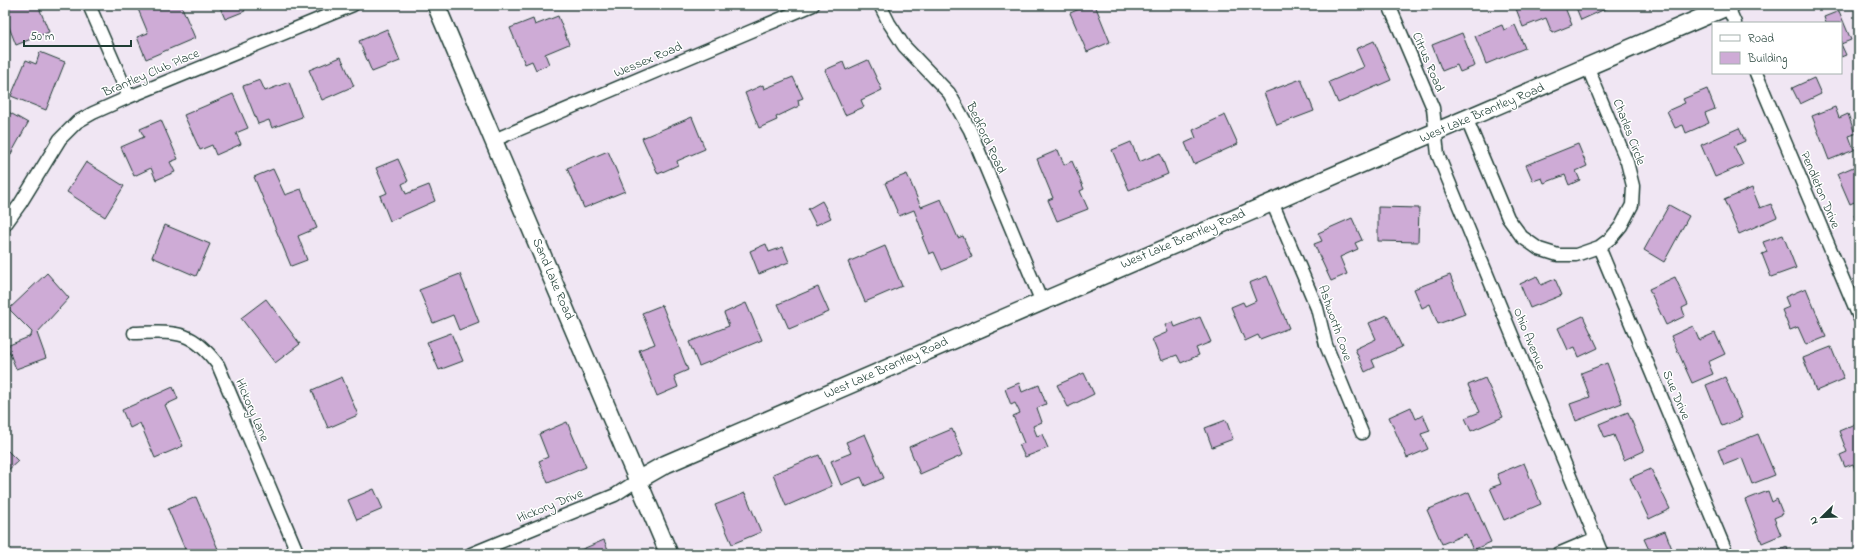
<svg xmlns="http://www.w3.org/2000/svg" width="1864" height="559" font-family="'Indie Flower',sans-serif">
  <rect width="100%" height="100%" fill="#f0e6f3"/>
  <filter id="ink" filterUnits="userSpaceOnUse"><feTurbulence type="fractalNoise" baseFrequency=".025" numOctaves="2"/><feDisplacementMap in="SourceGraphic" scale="8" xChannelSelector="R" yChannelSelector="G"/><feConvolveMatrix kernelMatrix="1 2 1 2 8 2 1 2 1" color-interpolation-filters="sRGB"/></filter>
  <g filter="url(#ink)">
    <!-- building -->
    <path fill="#ceabd6" stroke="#1f3d34" d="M5,5H51L40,10L49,32L16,45L5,17Z
      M147,5H181L195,38L146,59L137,37L148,33L138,9Z
      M219,5H242L245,11L225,19Z
      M1089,5H1095L1110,42L1087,52L1070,13Z
      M1564,5L1572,25L1552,33L1546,18L1523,27L1515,6Z
      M1575,5H1614L1581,20Z
      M1839,11L1851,40L1841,44L1846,55L1841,57V23H1826L1824,17Z
      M558,16L569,44L545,54L549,64L536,70L532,61L525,64L510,28L533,19L535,25Z
      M1502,25L1504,30L1515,25L1525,48L1486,64L1475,36Z
      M387,29L400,61L372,72L359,41Z
      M1462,33L1475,66L1460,72L1457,65L1442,71L1432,45Z
      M1374,41L1391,80L1338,103L1329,82L1364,67L1356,49Z
      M40,52L65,62L46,110L11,96L26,60L36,64Z
      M341,57L354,86L322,100L309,70Z
      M868,60L882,90L861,100L864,107L845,115L825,70L843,62L846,70Z
      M793,77L803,98L798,100L799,106L776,117L777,120L759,128L745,93L763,85L764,89Z
      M1814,78L1821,94L1800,104L1792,88Z
      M1301,79L1314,111L1277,125L1264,93Z
      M260,80L265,91L289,82L302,117L272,128L269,120L258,124L243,86Z
      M1707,89L1715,109L1705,113L1709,123L1686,133L1683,125L1675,128L1667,111L1685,103L1683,99Z
      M233,94L248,128L236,133L241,144L216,155L212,145L200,150L184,115Z
      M1835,107L1839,118L1848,114L1855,134L1849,136L1854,150L1829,160L1812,116Z
      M5,110L28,123L6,163H5Z
      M1225,115L1238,144L1194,164L1185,143L1196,138L1193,130Z
      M692,117L705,149L677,161L678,165L658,174L642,138Z
      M161,120L178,159L170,162L175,172L156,180L151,168L134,176L121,147L144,137L140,129Z
      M1739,128L1745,141L1734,146L1743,165L1715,177L1701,145Z
      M1131,142L1139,162L1160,153L1168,174L1129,190L1112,150Z
      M1578,144L1587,166L1576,171L1580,180L1569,185L1565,175L1544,183L1542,178L1533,181L1526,165Z
      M1058,150L1064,165L1072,161L1084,189L1080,191L1088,209L1057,221L1048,200L1053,198L1037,159Z
      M608,151L625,191L584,208L567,168Z
      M398,159L408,181L402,184L406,194L429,185L435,201L390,221L380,196L387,193L376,168Z
      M86,162L124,186L105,217L67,192Z
      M1858,165L1859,200L1850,204L1837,174Z
      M273,169L285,195L301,189L317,228L298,236L307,260L291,266L254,177Z
      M907,174L921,207L941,199L958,238L963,236L972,257L942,270L934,252L929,254L922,237L924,236L914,210L899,216L885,183Z
      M1752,188L1760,208L1771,204L1777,217L1739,234L1724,200Z
      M822,201L831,218L816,225L808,209Z
      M1669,205L1689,216L1664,262L1644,250Z
      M1378,207L1419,208L1418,242L1378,241Z
      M1859,212V226L1854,215Z
      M1352,218L1362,240L1355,243L1358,249L1340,257L1347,274L1331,281L1314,244L1322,241L1318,233Z
      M165,225L210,244L196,276L152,257Z
      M1783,235L1796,268L1771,277L1762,254L1767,252L1763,242Z
      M766,244L769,252L783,247L789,262L759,274L750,251Z
      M885,246L902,286L865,302L848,262Z
      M47,273L69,298L37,333L46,358L16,369L7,346L31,336L32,332L9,309Z
      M460,274L479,322L459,330L453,315L433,323L419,290Z
      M1450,275L1465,314L1438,324L1430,304L1422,308L1414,289Z
      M1267,276L1289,328L1260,339L1258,335L1245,341L1231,307L1243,302L1245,306L1256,301L1249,283Z
      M1537,276L1541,285L1555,279L1562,295L1530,308L1520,284Z
      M1675,277L1688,305L1682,308L1685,316L1666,325L1649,289Z
      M818,287L829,312L789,329L778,304Z
      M1806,288L1826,337L1806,345L1798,327L1790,330L1782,310L1789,307L1785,297Z
      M266,299L300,344L275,363L241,318Z
      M746,303L762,340L699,366L689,342L729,326L724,313Z
      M662,305L688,370L674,376L678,387L657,396L639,350L655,344L642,313Z
      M1387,315L1402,347L1372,360L1375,367L1365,372L1355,349L1376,339L1369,323Z
      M1583,316L1598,348L1579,357L1575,347L1568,350L1558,328Z
      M1200,317L1211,342L1196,348L1199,355L1181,363L1177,355L1161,361L1152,339L1168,332L1165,325L1173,322L1175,327Z
      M1693,326L1699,340L1715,333L1725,354L1708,362L1713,374L1692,383L1671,336Z
      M451,333L463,361L439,370L427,342Z
      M1831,347L1844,379L1816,391L1803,358Z
      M1607,363L1622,403L1576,421L1570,404L1590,397L1581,373Z
      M1084,373L1094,394L1068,407L1057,385Z
      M342,377L358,415L328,428L312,390Z
      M1725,377L1742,418L1722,426L1706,385Z
      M1485,378L1503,417L1471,431L1465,418L1480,412L1468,385Z
      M1019,383L1022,392L1039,385L1046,404L1037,408L1042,422L1033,426L1037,436L1042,434L1048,448L1025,457L1019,445L1024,443L1013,416L1020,413L1015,403L1011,405L1005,389Z
      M173,387L178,399L165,405L183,446L155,458L140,423L130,428L122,410Z
      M1411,407L1416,419L1423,415L1430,431L1421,434L1428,449L1407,458L1389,417Z
      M1628,412L1644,451L1624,460L1614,435L1605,438L1599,424Z
      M1226,420L1233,439L1212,447L1205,428Z
      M567,422L586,467L548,483L539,461L548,457L539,434Z
      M1858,423L1859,471L1856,472L1853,464L1845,467L1840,455L1847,452L1839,431Z
      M952,429L963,455L920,474L909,447Z
      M865,434L884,478L865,486L861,477L841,485L831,461L851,453L846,442Z
      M1758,434L1775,475L1752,484L1742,458L1724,465L1718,450Z
      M5,448L18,461L5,473Z
      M819,455L832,486L786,506L773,474Z
      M1524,463L1541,504L1504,520L1490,488L1501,484L1497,474Z
      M1651,469L1670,509L1649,519L1630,478Z
      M374,489L383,509L357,520L348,500Z
      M1768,491L1772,502L1777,499L1783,514L1774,518L1781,535L1762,543L1745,500Z
      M1469,492L1491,542L1473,550L1466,534L1442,544L1427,510Z
      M745,493L761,532L732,544L715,505Z
      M196,497L218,549L205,554H187L168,509Z
      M1665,531L1674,554H1646L1650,552L1644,539Z
      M604,540L610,554H571Z
      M1787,547L1789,554H1770Z
      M1689,549L1691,554H1677Z"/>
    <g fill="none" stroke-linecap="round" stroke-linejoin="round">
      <!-- street casing -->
      <g stroke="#1f3d34" stroke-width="15">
        <path id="street" d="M89,5L129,97
          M880,5L889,23L904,46L949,93L970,130L1041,300
          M1389,5L1433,108L1438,155L1602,554
          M1727,5L1735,23
          M1756,73L1859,317
          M1467,120L1508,218L1522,237L1539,249L1558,255H1576L1599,247L1611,238L1621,226L1632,205L1633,186L1627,162L1588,68
          M494,140L813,5
          M1272,202L1317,308L1326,345L1362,433
          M5,225L20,204L60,139L77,122L93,113L129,97L353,5
          M1599,247L1727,554
          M134,333C176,332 191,329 218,365L298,554
          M471,554L615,495L638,480
          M1558,554L1596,538"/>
      </g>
      <!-- secondary casing -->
      <g stroke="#1f3d34" stroke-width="20">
        <path id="secondary" d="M436,5L669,554
          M638,480L666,464C1020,309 1376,158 1731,5"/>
      </g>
      <!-- street -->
      <use href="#street" stroke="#fff" stroke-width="12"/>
      <!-- secondary -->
      <use href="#secondary" stroke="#fff" stroke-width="17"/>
    </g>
  </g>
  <g text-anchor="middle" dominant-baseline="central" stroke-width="3" stroke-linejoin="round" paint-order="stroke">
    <!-- street labels -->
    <g font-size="13" fill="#1f3d34" stroke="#fff">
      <text transform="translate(648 60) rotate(-23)">Wessex Road</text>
      <text transform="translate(1428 62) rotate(67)">Citrus Road</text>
      <text transform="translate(151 73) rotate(-23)">Brantley Club Place</text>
      <text transform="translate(1482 113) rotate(-23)">West Lake Brantley Road</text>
      <text transform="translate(1629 132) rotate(69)">Charles Circle</text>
      <text transform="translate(986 138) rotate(65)">Bedford Road</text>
      <text transform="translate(1820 190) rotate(67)">Pendleton Drive</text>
      <text transform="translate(1183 239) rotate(-23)">West Lake Brantley Road</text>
      <text transform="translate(553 279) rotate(67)">Sand Lake Road</text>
      <text transform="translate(1335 323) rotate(71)">Ashworth Cove</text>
      <text transform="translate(1529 339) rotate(68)">Ohio Avenue</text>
      <text transform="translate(886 368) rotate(-24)">West Lake Brantley Road</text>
      <text transform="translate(1676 395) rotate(67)">Sue Drive</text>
      <text transform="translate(252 410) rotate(67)">Hickory Lane</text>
      <text transform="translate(550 506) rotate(-22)">Hickory Drive</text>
    </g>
  </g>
  <!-- margin -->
  <rect width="1864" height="559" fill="none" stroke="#fff" stroke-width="20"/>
  <rect x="10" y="10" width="1844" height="539" fill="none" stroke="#1f3d34" stroke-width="1.5" filter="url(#ink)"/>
  <!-- legend -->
  <rect x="1712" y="22" width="130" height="52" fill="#ffffff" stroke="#a5b1ae"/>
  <rect x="1720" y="35" width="20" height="6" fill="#ffffff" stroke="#a5b1ae"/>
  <text x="1748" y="42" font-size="12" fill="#1f3d34">Road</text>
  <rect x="1720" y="52" width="20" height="12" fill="#ceabd6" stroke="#a5b1ae"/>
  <text x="1748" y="62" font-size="12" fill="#1f3d34">Building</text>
  <!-- north arrow -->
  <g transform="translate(1822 517) rotate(247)" stroke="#ffffff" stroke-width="3" paint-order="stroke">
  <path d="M0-3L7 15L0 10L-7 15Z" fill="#1f3d34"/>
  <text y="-6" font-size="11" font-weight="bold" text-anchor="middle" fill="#1f3d34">N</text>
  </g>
  <!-- scale -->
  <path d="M24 40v6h107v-6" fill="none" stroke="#1f3d34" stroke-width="2"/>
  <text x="30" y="40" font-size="12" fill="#1f3d34" stroke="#ffffff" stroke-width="3" paint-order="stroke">50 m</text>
</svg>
